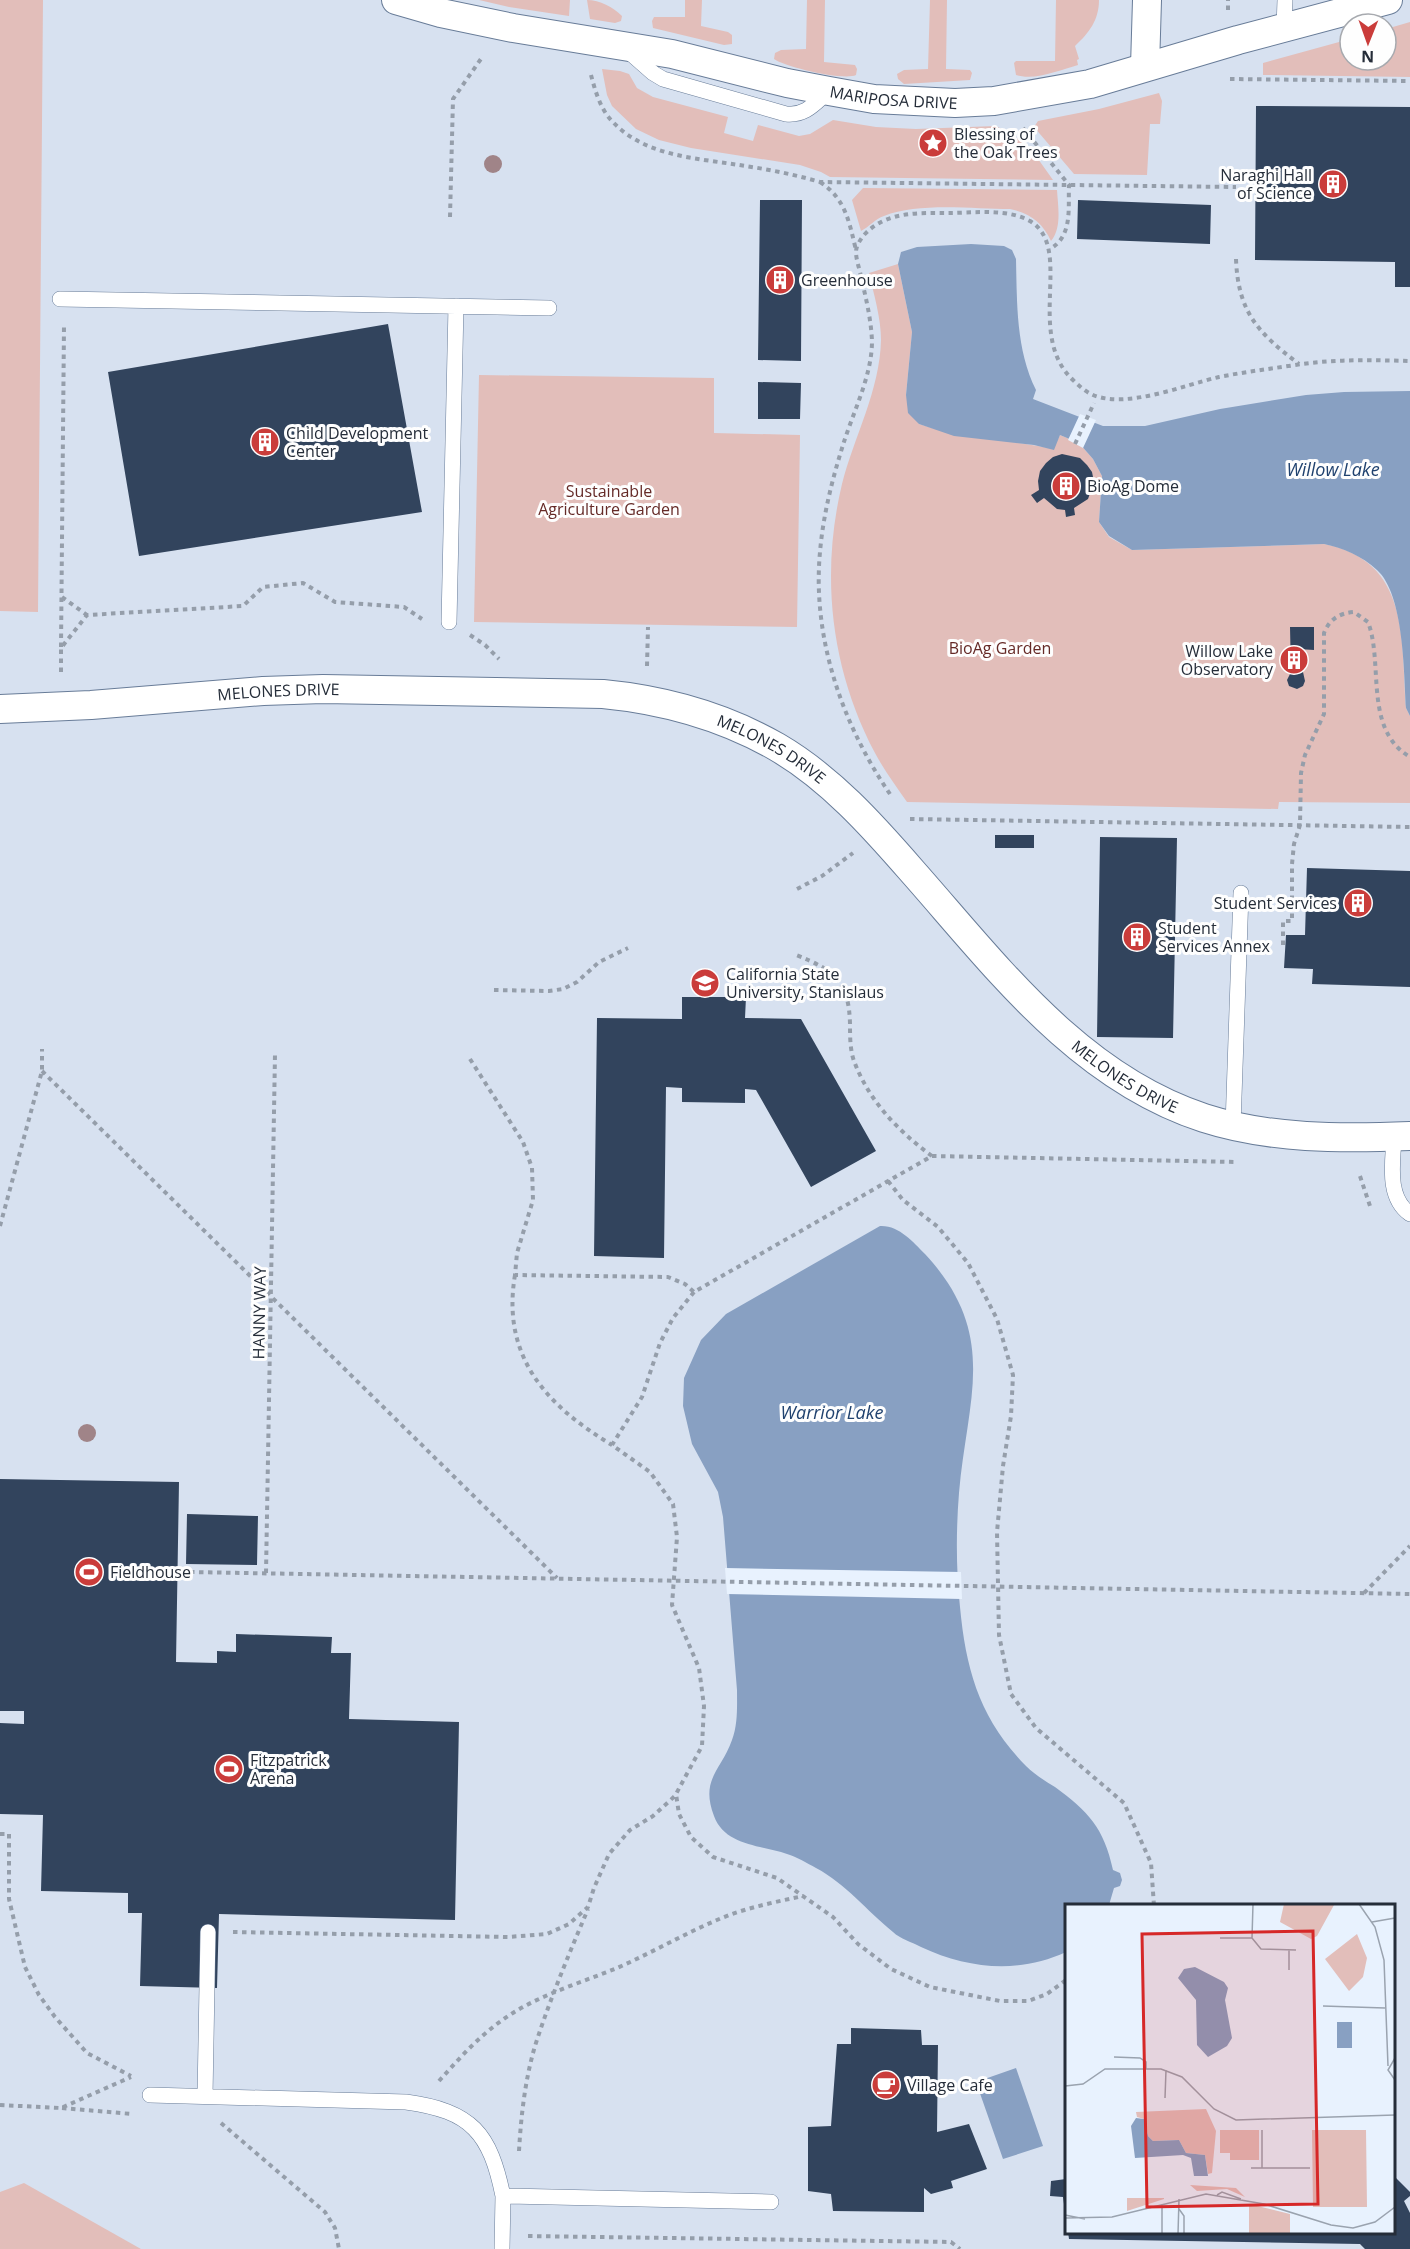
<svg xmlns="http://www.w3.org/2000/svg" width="1410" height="2249" font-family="'Open Sans',sans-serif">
  <rect width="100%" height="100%" fill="#e8f2fe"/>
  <!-- built -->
  <path fill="#d7e1f0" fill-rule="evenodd" d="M0,0H1410V2249H0ZM1350,24H1386V60H1350ZM1066,1906H1394V2232H1066Z"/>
  <!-- green -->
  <path fill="#e2beba" d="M0,0H43L38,612L0,611Z
    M479,0H570L569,16L509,7Z
    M587,0C600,0 613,7 622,16L621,21L615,23L590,19Z
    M685,0H702L701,26L728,32L732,35V44L724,45L653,28L652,21L654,17H685Z
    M807,0H825L824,62L855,65L857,69L856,75C844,81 785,67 774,59L775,53L781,50L806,49Z
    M930,0H947L946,69L970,70L972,73L970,80L904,84L898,79L897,74L904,70L928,69Z
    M1056,0H1099C1099,20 1089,33 1075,46L1079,59L1077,60L1078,65C1060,70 1035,81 1016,75L1014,63L1016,61H1055Z
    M1410,22V77L1263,75V63L1350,39V60H1386V29Z
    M602,69L620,71L629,74L637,88L653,97L728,117L724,133L753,141L758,125L799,136L810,134L833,120L876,127L916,129L996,126L1014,136L1031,149L1053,180L830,177L821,172L800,165L691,148L659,140L636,129L612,106L607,95Z
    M1159,93L1162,101L1160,124H1150L1147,175L1074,174L1034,127L1038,121L1099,109Z
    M863,188L1057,190C1058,206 1062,228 1051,241C1043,223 1030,213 1010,209C973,209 918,202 884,216C875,219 869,227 861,231L852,200Z
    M898,264L912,332L906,395L919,424C963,439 1009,439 1053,449L1060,435L1079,443L1093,459L1102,476L1099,522L1109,537L1132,550L1324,544C1410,561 1401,638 1406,708L1410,716V803L1279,802L1278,809L907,802C896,786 884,770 875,753C831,669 820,576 842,484C854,437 880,390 881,340C881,318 874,295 869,273Z
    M479,375L714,378V433L800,435L797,627L474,622Z
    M24,2183L141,2249H0V2192Z"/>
  <!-- water -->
  <path fill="#88a0c2" d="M971,244L1004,246L1012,250L1016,259C1017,303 1016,350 1036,390L1033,399L1103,426H1145L1220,409L1306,395L1344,392L1410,391V716L1406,708C1404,673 1404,594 1377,570C1362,556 1343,548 1324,544L1132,550L1109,536L1099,522L1102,476L1093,459L1079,443L1060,435L1054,450L1034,445L954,436L919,424L908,413L906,395L912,332L898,264L901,252L917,247Z
    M880,1226C899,1225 913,1242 925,1254C1000,1335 967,1399 959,1493C956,1530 956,1570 960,1607C966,1671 980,1719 1026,1766C1034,1774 1045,1781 1055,1787C1088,1811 1104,1828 1113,1870L1120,1873L1122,1880L1120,1886L1114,1888L1109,1905L1066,1906V1952C1019,1974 968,1969 921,1947C912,1942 900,1939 893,1932C866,1910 846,1884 816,1868C807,1863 797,1857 787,1854C761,1845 725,1846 714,1816C700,1779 721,1771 732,1740C738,1724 737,1707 737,1690L723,1517L718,1492L692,1444L683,1406L684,1378L701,1340L726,1314Z
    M1016,2068L1043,2146L1003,2159L976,2082Z"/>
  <!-- pier -->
  <path fill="#e8f2fe" d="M1080,414L1096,420L1083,448L1068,440Z
    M725,1568L961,1572L962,1599L727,1594Z"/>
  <!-- building -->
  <path fill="#32445d" d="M1256,106L1410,107V287H1395V262L1255,260Z
    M760,200H802L801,361L758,360Z
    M1078,200L1211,205L1210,244L1077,239Z
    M388,324L422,512L139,556L108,372Z
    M758,382L801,383L800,419H758Z
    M1062,454L1080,458L1087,465L1092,472L1094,482L1088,499L1074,508L1075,515L1066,517L1065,510L1057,509L1044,498L1037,503L1031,495L1039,490L1038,481L1040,471L1046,463L1053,457Z
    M1290,627H1314V650L1298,649V670L1303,672L1305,681L1303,686L1297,689L1289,686L1287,680L1291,672Z
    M995,835H1034V848H995Z
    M1100,837L1177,838L1173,1038L1097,1037Z
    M1307,868L1410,871V987L1312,984L1313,969L1284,968L1286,935H1305Z
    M682,997H746L745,1018L801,1019L876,1151L811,1187L756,1090L745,1089V1103L682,1102V1088L666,1087L664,1258L594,1256L597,1018L682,1019Z
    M0,1479L179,1482L176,1662L217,1663V1651L236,1652V1634L332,1637L331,1653H351L349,1719L459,1722L455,1920L219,1914L217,1988L140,1986L142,1913H128V1893L41,1891L43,1815L0,1814V1723L24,1724V1711H0Z
    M187,1514L258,1516L257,1565L186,1564Z
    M851,2028L921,2030L922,2045H938L937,2132L969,2124L987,2169L951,2181L953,2188L931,2194L924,2188V2212L833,2211L831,2194L808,2191V2127L831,2126L837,2044H851Z
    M1394,2176L1410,2192V2196L1404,2201L1410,2213V2249H1365L1360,2244L1069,2239L1068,2232H1394Z
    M1066,2179V2210L1065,2211L1063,2197L1050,2196L1051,2181Z"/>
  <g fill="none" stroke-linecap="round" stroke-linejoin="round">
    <!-- service casing -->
    <g stroke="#687c98" stroke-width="16">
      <path id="service" d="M1284,28L1285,0
        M628,51L653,73L663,79L786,114C806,116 815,103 829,91
        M60,299L549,308
        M449,622L456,306
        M1233,1126L1241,893
        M1394,1137C1393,1162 1386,1197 1410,1214
        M150,2095L406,2102C472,2111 490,2133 503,2196
        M205,2096L208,1932
        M502,2249L503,2196L771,2202"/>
    </g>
    <!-- minor casing -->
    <g stroke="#687c98" stroke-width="30">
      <g id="minor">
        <path id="s1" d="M396,0L441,13L513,28L672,54L787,83L829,91L874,99L955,103L994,101L1090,84L1238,40L1388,0"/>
        <path d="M1145,67L1147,0"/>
        <path id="s2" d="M0,709L91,705L263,691L323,689L603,694C665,700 723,716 777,747C830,778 872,825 912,871C996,966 1078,1077 1204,1118C1269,1139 1342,1139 1410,1136"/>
      </g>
    </g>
    <!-- path -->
    <path stroke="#959eaa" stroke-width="4" stroke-dasharray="4.5 4.5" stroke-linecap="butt" d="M1228,10V0
      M591,75C595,90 600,108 611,120C643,156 695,158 739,165C766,169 793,174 820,182L1236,187
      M1230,79L1410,81
      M1023,128L1069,185C1068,208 1073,236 1050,249
      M820,182C846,199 849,222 856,250
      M450,217L453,99L483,56
      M1236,259C1238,312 1258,333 1299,364
      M1075,444L1094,403
      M62,597L87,615
      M470,635L485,645L499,659
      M61,647L64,325
      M647,666L648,627
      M61,672V648L87,615L243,606L263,587L303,583L335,602L404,607L422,619
      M890,794C842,724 812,637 820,552C823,516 832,480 843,445C853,412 872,376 872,341C871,319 866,298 861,277C860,270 856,260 856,252C856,246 860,240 864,235C886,211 918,213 948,213C973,213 1007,208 1030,221C1075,248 1024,334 1073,380C1079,386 1086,392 1093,395C1127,409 1184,385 1219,377C1244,372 1269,369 1295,365C1333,359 1372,360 1410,361
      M910,819L1410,827
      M797,889L822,876L853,853
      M1283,945V921H1292V864L1294,844L1300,825L1301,773L1305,755L1324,714V633C1329,620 1339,613 1354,612L1368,622C1384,664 1363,729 1410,757
      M494,990L549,991L563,989L577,982L599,962L628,948
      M470,1059L523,1142L532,1168L533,1200L517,1253L515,1275L668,1277L685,1284L694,1292L932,1156C898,1131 869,1101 854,1061C850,1050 850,1036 850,1024C849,981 834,970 796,955
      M42,1071L557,1578
      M932,1156L1237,1162
      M1360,1176L1370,1206
      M888,1181L903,1200L938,1227L968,1263L997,1319L1013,1375L1011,1416L1003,1466L997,1532L999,1635L1011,1694L1036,1728L1124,1803L1151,1863L1154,1906
      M0,1226L42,1071V1049
      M515,1275C501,1357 547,1406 612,1445
      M694,1292L673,1318L660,1343L642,1397L612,1445L650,1472L673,1504L677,1537L672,1605L699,1668L704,1706L702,1746L676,1794L679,1814L691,1837L713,1857L777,1878L833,1917L858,1944L891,1969L930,1987L1000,2001H1028L1047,1994L1066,1980
      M190,1572L1410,1594
      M266,1573L275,1054
      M1364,1593L1410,1546
      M0,1834H9V1899L25,1967L39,1995L55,2017L87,2053L131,2076
      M233,1932L508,1937L547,1934L569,1924L588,1907L594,1888L609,1854L630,1830L653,1816L676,1795
      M439,2081C458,2060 477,2038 501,2021C535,1996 578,1984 617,1968C656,1951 692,1929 732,1914C755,1906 780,1901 803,1896
      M0,2105L61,2108L131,2077
      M62,2108L132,2114
      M221,2123L325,2212L335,2228L339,2249
      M519,2151C521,2116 525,2080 535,2046C550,1999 569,1954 588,1909
      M528,2236L951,2242L960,2249"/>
    <!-- service -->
    <use href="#service" stroke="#fff" stroke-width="15"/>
    <!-- minor -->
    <use href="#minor" stroke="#fff" stroke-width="28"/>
  </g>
  <!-- trees -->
  <g fill="#a08488">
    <circle cx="933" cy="145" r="9"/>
    <circle cx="493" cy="164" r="9"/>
    <circle cx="87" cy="1433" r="9"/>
  </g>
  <!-- icons -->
  <defs>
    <g id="sight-disc" transform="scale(1.5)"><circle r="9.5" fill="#ca3c3a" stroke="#fefefe"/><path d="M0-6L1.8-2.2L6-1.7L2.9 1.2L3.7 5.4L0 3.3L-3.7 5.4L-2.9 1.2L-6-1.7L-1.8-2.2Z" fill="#fff"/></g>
    <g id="building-disc" transform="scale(1.5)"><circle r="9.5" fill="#ca3c3a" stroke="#fefefe"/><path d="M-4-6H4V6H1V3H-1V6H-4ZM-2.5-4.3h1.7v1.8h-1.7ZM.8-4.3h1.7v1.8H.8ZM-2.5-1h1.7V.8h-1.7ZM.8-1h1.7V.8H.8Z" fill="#fff"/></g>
    <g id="university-disc" transform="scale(1.5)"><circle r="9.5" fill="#ca3c3a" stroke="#fefefe"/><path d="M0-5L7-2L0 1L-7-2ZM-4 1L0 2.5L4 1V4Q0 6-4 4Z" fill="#fff"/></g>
    <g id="stadium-disc" transform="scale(1.5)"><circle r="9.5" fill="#ca3c3a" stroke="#fefefe"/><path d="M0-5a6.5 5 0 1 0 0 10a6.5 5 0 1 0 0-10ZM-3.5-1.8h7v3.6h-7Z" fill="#fff"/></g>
    <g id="cafe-disc" transform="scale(1.5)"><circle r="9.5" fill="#ca3c3a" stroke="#fefefe"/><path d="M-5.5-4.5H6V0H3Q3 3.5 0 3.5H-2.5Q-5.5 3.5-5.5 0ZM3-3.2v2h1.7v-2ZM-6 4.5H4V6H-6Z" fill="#fff"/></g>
  </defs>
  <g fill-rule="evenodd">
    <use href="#sight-disc" x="933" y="143"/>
    <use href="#building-disc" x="1333" y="184"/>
    <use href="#building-disc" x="780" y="280"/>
    <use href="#building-disc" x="265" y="442"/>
    <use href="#building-disc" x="1066" y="486"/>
    <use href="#building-disc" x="1294" y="660"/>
    <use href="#building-disc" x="1358" y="903"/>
    <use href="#building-disc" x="1137" y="937"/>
    <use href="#university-disc" x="705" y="983"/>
    <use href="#stadium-disc" x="89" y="1572"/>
    <use href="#stadium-disc" x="229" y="1769"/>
    <use href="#cafe-disc" x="886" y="2085"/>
  </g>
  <g text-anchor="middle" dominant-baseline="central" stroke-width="6" stroke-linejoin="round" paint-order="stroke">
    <!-- street labels -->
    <g font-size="16" fill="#252d39" stroke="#fefefe">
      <text stroke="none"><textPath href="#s1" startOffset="508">MARIPOSA DRIVE</textPath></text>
      <text stroke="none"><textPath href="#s2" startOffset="279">MELONES DRIVE</textPath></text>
      <text stroke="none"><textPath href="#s2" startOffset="783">MELONES DRIVE</textPath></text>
      <text stroke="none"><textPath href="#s2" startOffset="1269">MELONES DRIVE</textPath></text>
      <text transform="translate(259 1313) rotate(-89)">HANNY WAY</text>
    </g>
    <!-- poi labels -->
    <g font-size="16" fill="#252d39" stroke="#fefefe" text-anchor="start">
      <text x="954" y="134">Blessing of<tspan x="954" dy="18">the Oak Trees</tspan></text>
      <text x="1312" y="175" text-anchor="end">Naraghi Hall<tspan x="1312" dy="18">of Science</tspan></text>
      <text x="801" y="280">Greenhouse</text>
      <text x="286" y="433">Child Development<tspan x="286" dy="18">Center</tspan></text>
      <text x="1087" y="486">BioAg Dome</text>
      <text x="1273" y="651" text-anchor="end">Willow Lake<tspan x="1273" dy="18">Observatory</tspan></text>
      <text x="1337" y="903" text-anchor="end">Student Services</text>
      <text x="1158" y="928">Student<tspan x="1158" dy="18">Services Annex</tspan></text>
      <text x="726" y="974">California State<tspan x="726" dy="18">University, Stanislaus</tspan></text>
      <text x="110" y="1572">Fieldhouse</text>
      <text x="250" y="1760">Fitzpatrick<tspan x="250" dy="18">Arena</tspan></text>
      <text x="907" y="2085">Village Cafe</text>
    </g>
    <!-- park labels -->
    <g font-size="16" fill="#652a27" stroke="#fefefe">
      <text x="609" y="491">Sustainable<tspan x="609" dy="18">Agriculture Garden</tspan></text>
      <text x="1000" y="648">BioAg Garden</text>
    </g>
    <!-- water labels -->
    <g font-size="18" font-style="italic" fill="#20426f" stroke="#fefefe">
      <text x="1333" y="469">Willow Lake</text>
      <text x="832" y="1412">Warrior Lake</text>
    </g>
  </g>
  <!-- overview -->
  <g transform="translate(1065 1904)">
    <rect width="330" height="330" fill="#e8f2fe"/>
    <path d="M219,0H268L269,1L252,32L246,35L215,18ZM292,30L302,54L298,73L284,87L260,55ZM141,205L151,227L147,269L143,270L140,251L121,249L114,236L88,237L83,232L79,215L72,213L71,208ZM155,226H194V256H165V249H155ZM247,226H301L302,303H248ZM125,281L171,284L180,293L162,285L132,287ZM62,294H99V295L62,307ZM184,300L225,310V330H184Z" fill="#e2beba"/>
    <path d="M130,63L159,78L163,84L160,96L167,134L162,142L143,153L132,141L131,96L113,74L119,65ZM272,118H287V144H272ZM71,214L79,215L83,232L88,237L114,236L121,249L140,251L143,272H129L126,254L118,251L70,254L66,222Z" fill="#88a0c2"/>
    <path fill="none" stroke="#9aa3af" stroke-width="1.5" d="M294,0L310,23L319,56L323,162M307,18L330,14M155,34H187L188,0M187,34L196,45L231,46M224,46V66M258,102L320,104M49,153L75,154L81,158V165M330,154L323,166L330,176M0,182L18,180L40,165H96L117,173L149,205L171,216L330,211M100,194L101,166M186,264H245M197,264V226M152,291L157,288L176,295M114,305L119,312V330M0,311L20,315M0,314L47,313L141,290L199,300L266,321L288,324L310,318L330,303M97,330V300M113,330L114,295"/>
    <path fill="#d62828" fill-opacity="0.15" stroke="#d62828" stroke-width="3" d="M248,27L253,300L82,303L77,30Z"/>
    <rect width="330" height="330" fill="none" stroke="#252d39" stroke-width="3"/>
  </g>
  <!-- north arrow -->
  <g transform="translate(1368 42) rotate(181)"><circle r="28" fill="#fefefe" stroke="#a7aaaf" stroke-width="1.5"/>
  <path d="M0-4.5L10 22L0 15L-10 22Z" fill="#ca3c3a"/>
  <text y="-9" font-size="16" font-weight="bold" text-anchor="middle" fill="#252d39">N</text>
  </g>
</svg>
